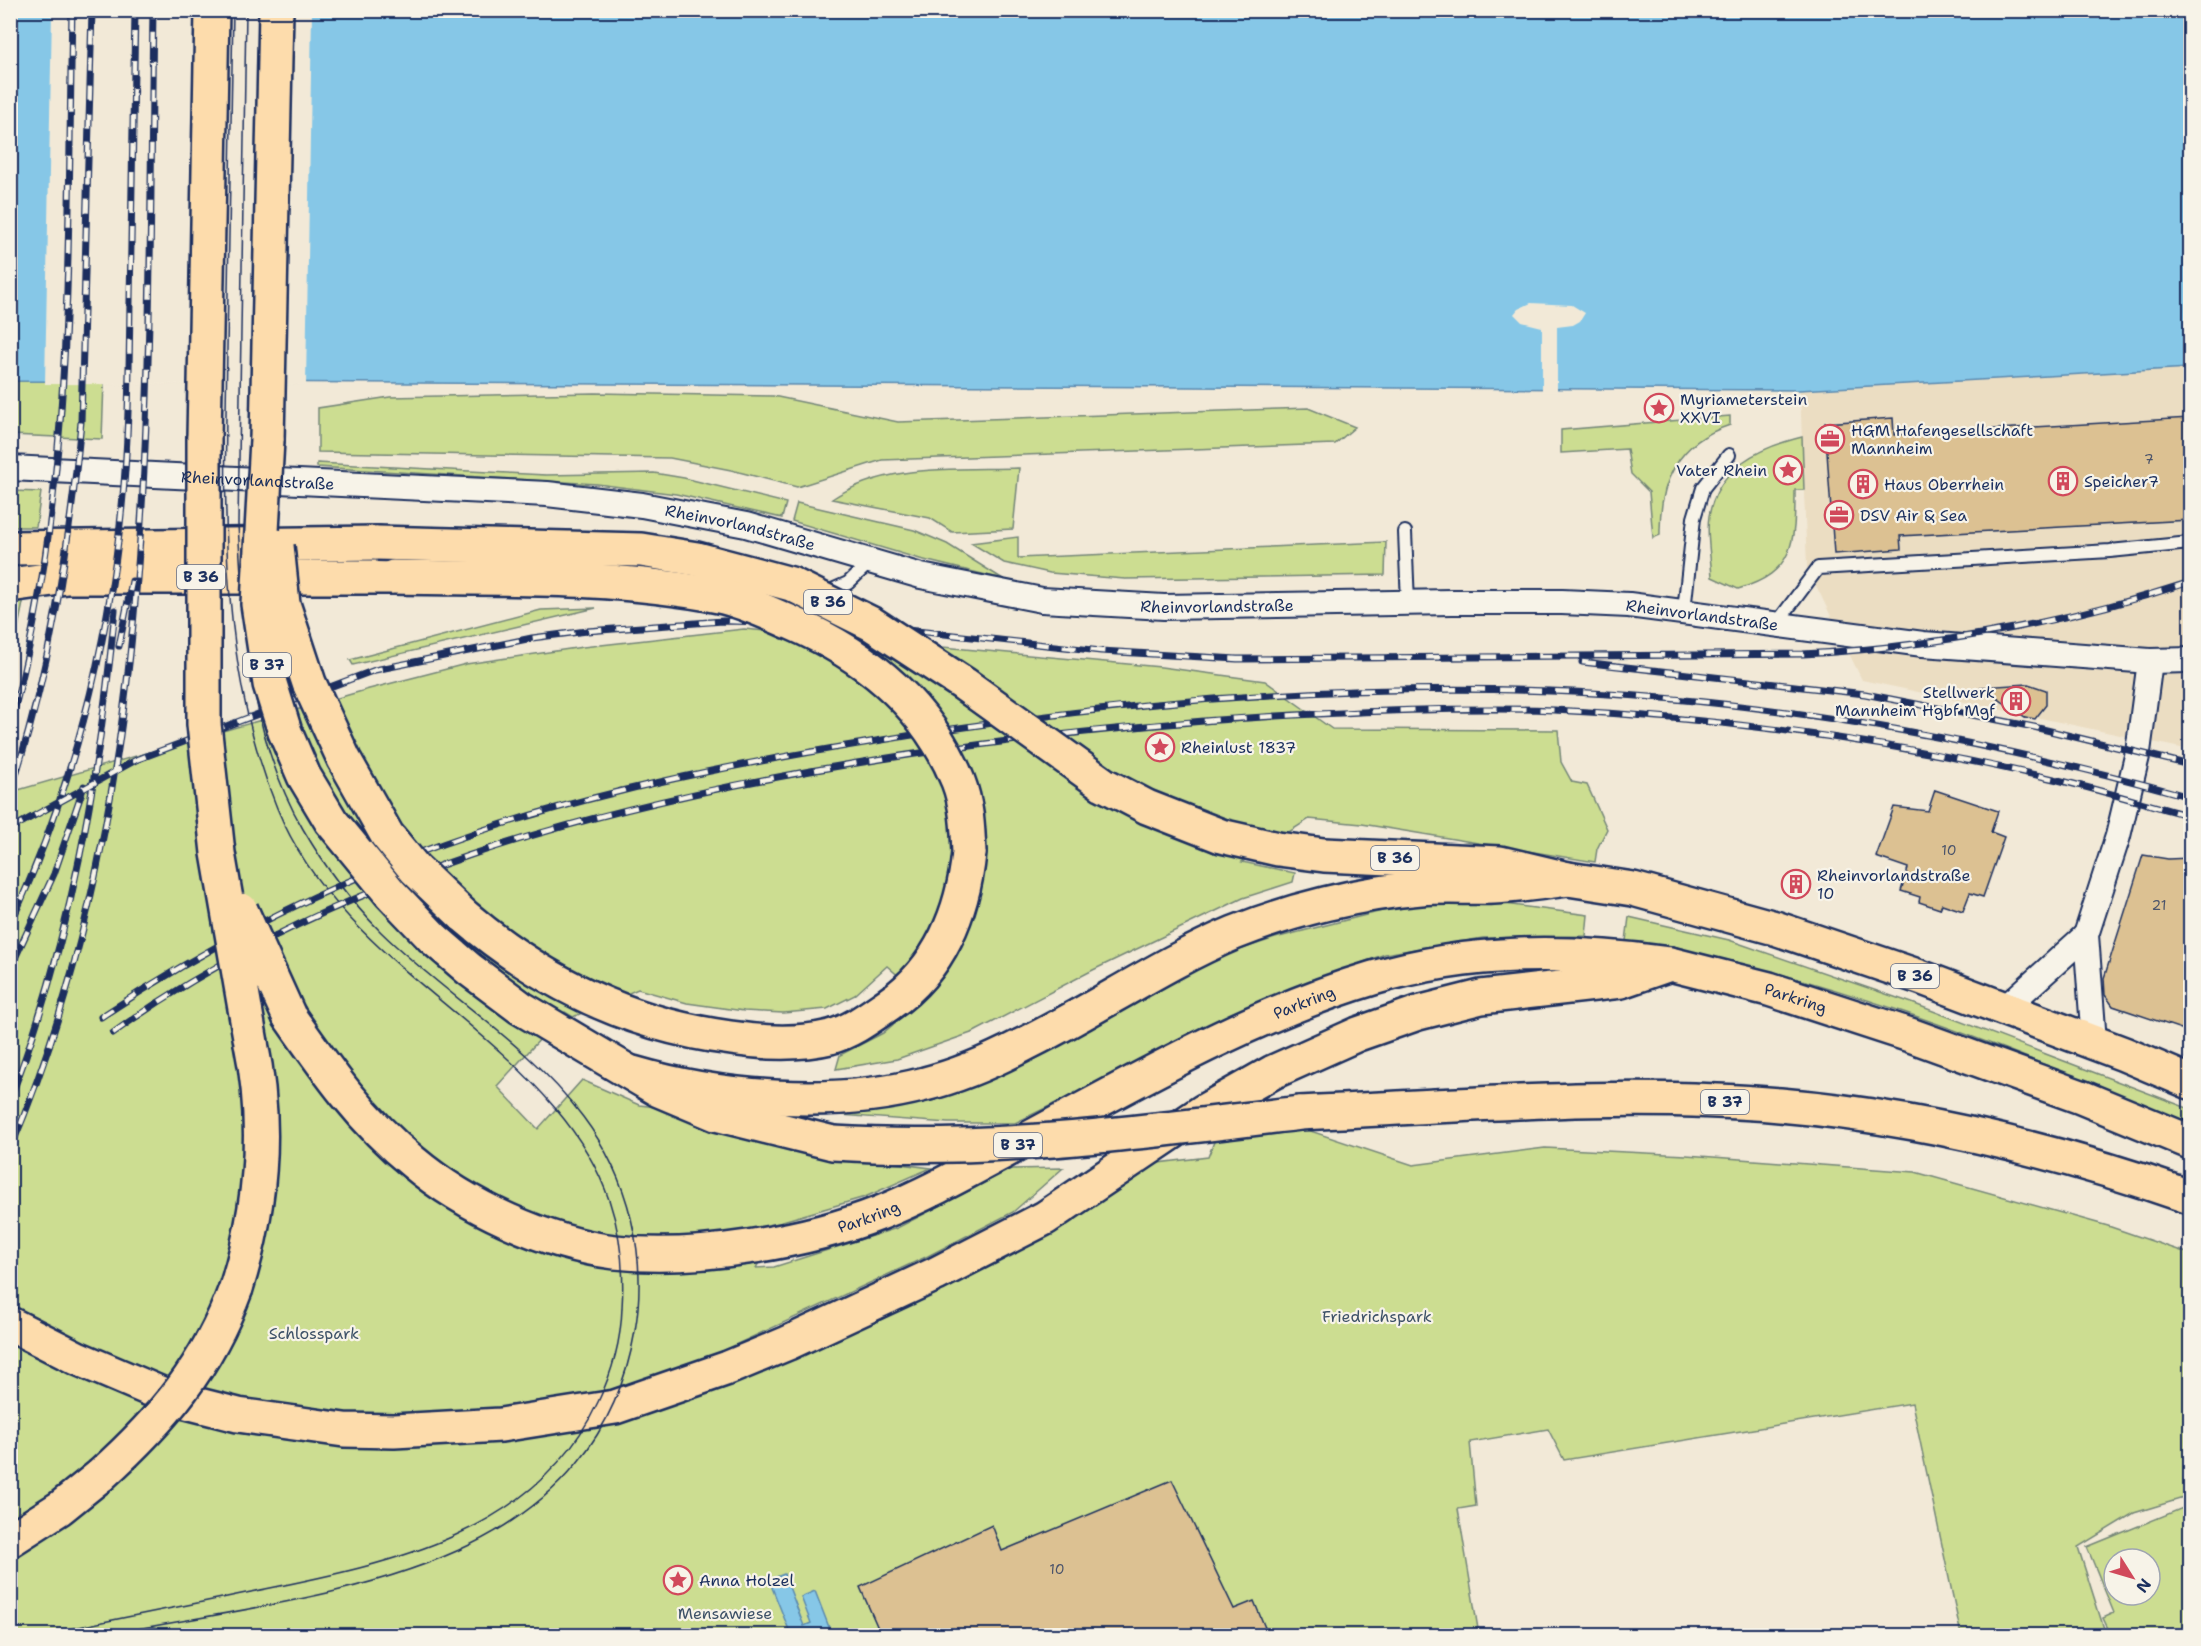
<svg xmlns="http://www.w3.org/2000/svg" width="2201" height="1646" font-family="'Shantell Sans',sans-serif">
  <rect width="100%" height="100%" fill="#f2e9d7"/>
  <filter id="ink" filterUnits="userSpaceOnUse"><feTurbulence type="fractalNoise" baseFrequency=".0167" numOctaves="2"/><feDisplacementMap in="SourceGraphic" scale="12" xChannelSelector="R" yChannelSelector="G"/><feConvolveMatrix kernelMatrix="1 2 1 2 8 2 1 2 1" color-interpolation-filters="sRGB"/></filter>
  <g filter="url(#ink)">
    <!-- built -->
    <path fill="#ebddc2" d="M2190,368V750L1862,680L1807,567L1800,390Z"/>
    <!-- green -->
    <path fill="#ccdd91" stroke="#748678" stroke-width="1.5" fill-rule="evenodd" d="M11,381H104L102,439L11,435Z
      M595,393L773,396L898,422L1308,408L1355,427L1335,444L882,460L797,487L731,470L670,458L318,452V408L390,397Z
      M1730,416V425C1677,442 1659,482 1660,535L1653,538L1649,492L1631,474L1627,449L1561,453V430Z
      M1802,437L1804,490H1795C1795,543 1795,572 1738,589L1712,577C1711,558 1706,535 1709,516C1718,467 1758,448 1802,437Z
      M317,463L546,475L654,473L684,478L786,503L782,518L676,494L597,484L317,467Z
      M1019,468L1013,529L952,532L930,518L832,499C886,463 956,470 1019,468Z
      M11,491L41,492L36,527H11Z
      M797,503L914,530L947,544L1003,579L920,559L792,521Z
      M1018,537V558L1386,542L1385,575L1125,579L1050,573L1004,563L971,543Z
      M26,588L11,662V591Z
      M596,608L353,665L350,660L541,610Z
      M744,629L1161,667L1265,681L1332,729L1558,730L1561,762L1572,782L1587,785L1607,829L1597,849L1595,862L1362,824L1309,819L1242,862L1295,873L1293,882L1243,898L1093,970L974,1032L897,1059L836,1069L840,1055L883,1033L924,998L887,966L855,995L827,1009L783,1013L744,1011L687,1003L638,989L573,1017L565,1012L497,1086L538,1129L582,1080L639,1105L657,1107L830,1155L931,1168L865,1197L783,1221L756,1268L774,1267L897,1228L1011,1169L1063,1168L1013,1212L928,1256L735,1345L819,1346L948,1286L1078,1211L1141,1165L1208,1157L1229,1104L1413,1165L1545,1148L1686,1155L1915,1172L2108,1226L2190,1254V1496L2134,1513L2078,1547L2106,1635H1961L1912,1403L1564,1460L1548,1429L1470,1442L1476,1506L1458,1509L1479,1635L11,1636V792L369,689L466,664L583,647Z
      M1466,899L1588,915L1586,936L1483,938L1385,954L1321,978L1213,1026L1015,1123H948L839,1115L846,1109L1209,960L1275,938L1382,911Z
      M1629,917L1729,940L1912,1003L2190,1109V1124C2008,1049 1821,970 1626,941Z
      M2190,1505V1635H2111L2103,1618L2114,1613L2087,1547ZM2114,1559H2150V1595H2114Z"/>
    <!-- water -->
    <path fill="#86c7e7" stroke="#5b8ab0" stroke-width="1.5" d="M11,11H2190V368L1799,390L11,381Z
      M784,1574L804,1626L811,1623L801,1597L815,1591L832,1635H791L769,1580Z"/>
    <!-- pier -->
    <path fill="#f2e9d7" d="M52,11H312L306,385L45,384Z
      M1531,303L1572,305L1585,313L1580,321L1573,325L1557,327V392H1542V327L1522,322L1514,314L1518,309Z"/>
    <!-- building -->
    <path fill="#dcc192" stroke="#1b2f5e" stroke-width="1.5" d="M1893,418L1894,435L2190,418V520L1900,536L1901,549L1834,554L1825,423Z
      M2028,684L2046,690V705L2035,719L2025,717L1981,687Z
      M1935,790L1998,811L1991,832L2004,837L1983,897L1970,893L1963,911L1942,904L1940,909L1919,902L1920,897L1901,891L1908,868L1876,857L1894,807L1928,811Z
      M2143,855L2168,859L2190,858V1032L2113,1006L2105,995L2104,978Z
      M1172,1480L1234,1609L1254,1601L1268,1635H881L860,1587L992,1525L1002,1551Z"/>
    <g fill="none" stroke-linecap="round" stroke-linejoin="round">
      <!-- lane casing -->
      <g stroke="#1b2f5e" stroke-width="16">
        <path id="lane" d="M1405,532L1408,603
          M823,594L848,583L870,562
          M1684,611L1694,518L1703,488L1729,455
          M1777,623L1818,568L2110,551L2190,543"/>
      </g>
      <!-- street casing -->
      <g stroke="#1b2f5e" stroke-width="28">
        <g id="street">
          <path id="s1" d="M10,468L547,494L642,505L746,525L921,576L1042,600L1164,607L1452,602H1562L1629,605L1923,644L2150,661L2190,660"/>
          <path d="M2004,1009L2086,935"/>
          <path d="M2094,1042L2086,935L2118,836L2138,752L2150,661"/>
        </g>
      </g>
      <!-- primary casing -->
      <g stroke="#1b2f5e" stroke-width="38">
        <g id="primary">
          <path d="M10,548L377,543"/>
          <path d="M1221,836L1278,849L1324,855L1500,863L1568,879L1633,889L1775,928L1920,977L2124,1054L2190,1082"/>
          <path id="s2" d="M10,1324L77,1358L171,1398L238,1415L344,1430L394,1431L501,1425L615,1407L728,1368L788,1343L936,1274L1045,1218L1204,1111L1273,1072L1358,1034L1418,1013L1481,997L1621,981L1670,964L1769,989L1913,1036L2081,1097L2190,1142"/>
        </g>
      </g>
      <!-- highway casing -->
      <g stroke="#1b2f5e" stroke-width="38">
        <g id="highway">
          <path d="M204,438L212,10"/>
          <path d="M267,440L276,10"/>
          <path d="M10,585L67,577H393"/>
          <path d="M463,915C540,981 629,1025 731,1038C764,1043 797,1045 830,1037C852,1031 870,1017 889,1004C940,969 963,912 969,853"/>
          <path d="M433,938L469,969L521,1008L659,1090L716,1114L833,1143"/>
          <path id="s3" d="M289,1016C326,1069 362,1121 413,1162C465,1206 547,1244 615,1252C694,1261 806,1242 880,1213C925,1195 968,1171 1011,1148C1128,1086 1245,1016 1373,978C1471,949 1570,950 1670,964"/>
          <path d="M633,1073C722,1099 835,1108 925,1084C958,1076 992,1061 1021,1046C1092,1012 1162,963 1234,933C1291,910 1359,893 1421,888C1445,886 1470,888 1494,887C1519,886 1543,882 1568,879"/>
          <path d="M1300,1113C1459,1106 1621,1091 1780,1105C1920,1117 2058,1151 2190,1197"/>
          <path d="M236,1288C261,1209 268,1125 251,1043"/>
          <path d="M10,1540L60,1508L101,1475"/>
        </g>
      </g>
      <!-- lane -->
      <use href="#lane" stroke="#f7f3e8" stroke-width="12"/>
      <!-- street -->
      <use href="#street" stroke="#f7f3e8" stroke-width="24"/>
      <!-- primary -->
      <use href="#primary" stroke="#fddcac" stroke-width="33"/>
      <!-- highway -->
      <use href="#highway" stroke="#fddcac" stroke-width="33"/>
      <!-- tram -->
      <path stroke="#1b2f5e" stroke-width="1.5" d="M38,1636C109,1620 180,1607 251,1592C383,1565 535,1537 598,1402C612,1373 621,1340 622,1308C627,1230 606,1168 555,1108C467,1003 333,944 277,808C217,662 225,502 227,347C229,235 231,123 233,10
        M101,1636C304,1594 592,1585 635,1331C648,1256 629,1178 583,1117C528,1043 446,996 381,932C350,901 325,867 303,829C249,736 244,628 238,524L246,10"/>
      <!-- rail casing -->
      <g stroke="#1b2f5e" stroke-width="7">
        <path id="rail" d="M119,646L132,581
          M1582,662L1865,694L2034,727L2190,765
          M10,725C75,493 67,249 72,10
          M10,793C50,672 69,549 81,422L92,10
          M10,829L136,760L375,670L532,638L587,631L723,621L852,624L1101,651L1237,659L1803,654C1934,647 2065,623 2190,582
          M10,925C71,794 108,649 122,506C129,438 129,369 130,301C132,204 133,107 135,10
          M10,969L54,874L84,786
          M101,1017C188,959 281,909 378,869C534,804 704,769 870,742C1095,704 1323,683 1550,691C1768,699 1981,739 2190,797
          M113,1033C331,877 596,806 857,763C1010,738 1162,721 1317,714C1396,710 1475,707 1554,710C1719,718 1884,740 2045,777C2094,788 2142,803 2190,816
          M10,1099C71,943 99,776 115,610
          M10,1150C162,791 147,392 153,10"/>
      </g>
      <!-- rail -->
      <use href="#rail" stroke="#f7f3e8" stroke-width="4.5" stroke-dasharray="14" stroke-linecap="butt"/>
      <!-- primary-bridge casing -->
      <g stroke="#1b2f5e" stroke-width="38" stroke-linecap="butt">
        <path id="primary-bridge" d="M377,543L641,550L697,559L791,584L872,624L964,684L1103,784L1147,807L1221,836"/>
      </g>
      <!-- highway-bridge casing -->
      <g stroke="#1b2f5e" stroke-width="38" stroke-linecap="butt">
        <path id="highway-bridge" d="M204,438V724L218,853L251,1043
          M267,440L258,604L270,684L285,732L304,776L331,821L391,894L433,938
          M277,546L283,604L309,683L344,759L387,835L415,869L463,915
          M393,577C501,579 612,575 719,596C744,601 768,613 792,623C866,655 927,704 958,781C967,804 968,829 969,853
          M241,910L289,1016
          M833,1143C990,1153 1145,1132 1300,1113
          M101,1475C163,1419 207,1367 236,1288"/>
      </g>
      <!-- primary-bridge -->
      <use href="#primary-bridge" stroke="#fddcac" stroke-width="33"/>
      <!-- highway-bridge -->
      <use href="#highway-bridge" stroke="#fddcac" stroke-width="33"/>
    </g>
  </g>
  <!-- icons -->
  <defs>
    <g id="sight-ring" transform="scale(1.5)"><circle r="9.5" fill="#f7f3e8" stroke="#d1495b" stroke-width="1.5"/><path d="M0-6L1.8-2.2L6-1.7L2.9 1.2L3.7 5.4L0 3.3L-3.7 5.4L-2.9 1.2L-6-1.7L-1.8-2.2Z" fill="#d1495b"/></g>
    <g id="office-ring" transform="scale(1.5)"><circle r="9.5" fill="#f7f3e8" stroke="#d1495b" stroke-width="1.5"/><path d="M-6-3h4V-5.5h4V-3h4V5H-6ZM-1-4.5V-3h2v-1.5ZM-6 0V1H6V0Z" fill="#d1495b"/></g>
    <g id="building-ring" transform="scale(1.5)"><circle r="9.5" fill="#f7f3e8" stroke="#d1495b" stroke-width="1.5"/><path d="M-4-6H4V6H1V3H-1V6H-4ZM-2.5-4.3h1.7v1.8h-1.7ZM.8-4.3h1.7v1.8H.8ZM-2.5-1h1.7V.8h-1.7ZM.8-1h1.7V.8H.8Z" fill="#d1495b"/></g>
  </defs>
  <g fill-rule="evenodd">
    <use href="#sight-ring" x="1659" y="408"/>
    <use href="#office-ring" x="1830" y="439"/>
    <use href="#sight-ring" x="1788" y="470"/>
    <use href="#building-ring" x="2063" y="481"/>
    <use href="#building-ring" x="1863" y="484"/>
    <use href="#office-ring" x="1839" y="515"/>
    <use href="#building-ring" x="2016" y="701"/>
    <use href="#sight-ring" x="1160" y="747"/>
    <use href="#building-ring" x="1796" y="884"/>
    <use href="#sight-ring" x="678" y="1580"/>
  </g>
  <g text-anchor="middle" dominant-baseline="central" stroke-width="4.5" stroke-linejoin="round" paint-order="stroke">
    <!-- number labels -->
    <g font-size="14" fill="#4b546b">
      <text x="2149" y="459">7</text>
      <text x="1949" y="850">10</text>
      <text x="2159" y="905">21</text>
      <text x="1057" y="1569">10</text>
    </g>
    <!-- shield labels -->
    <g fill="#f7f3e8" stroke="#5d6a87" stroke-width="1.5">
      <rect x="177" y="565" width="48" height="24" rx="4.5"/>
      <rect x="804" y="590" width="48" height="24" rx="4.5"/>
      <rect x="243" y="653" width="48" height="24" rx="4.5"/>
      <rect x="1371" y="846" width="48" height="24" rx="4.5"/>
      <rect x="1891" y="964" width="48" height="24" rx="4.5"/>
      <rect x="1701" y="1090" width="48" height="24" rx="4.5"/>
      <rect x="994" y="1133" width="48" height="24" rx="4.5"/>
    </g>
    <g font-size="15" font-weight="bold" fill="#1b2f5e">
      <text x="201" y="577">B 36</text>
      <text x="828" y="602">B 36</text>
      <text x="267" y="665">B 37</text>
      <text x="1395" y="858">B 36</text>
      <text x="1915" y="976">B 36</text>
      <text x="1725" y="1102">B 37</text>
      <text x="1018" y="1145">B 37</text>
    </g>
    <!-- poi labels -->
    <g font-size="16" fill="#1b2f5e" stroke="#f7f3e8" text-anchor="start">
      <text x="1680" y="399">Myriameterstein<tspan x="1680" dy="18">XXVI</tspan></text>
      <text x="1851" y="430">HGM Hafengesellschaft<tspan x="1851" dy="18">Mannheim</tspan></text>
      <text x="1767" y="470" text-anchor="end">Vater Rhein</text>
      <text x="2084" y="481">Speicher7</text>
      <text x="1884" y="484">Haus Oberrhein</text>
      <text x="1860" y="515">DSV Air &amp; Sea</text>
      <text x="1995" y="692" text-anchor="end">Stellwerk<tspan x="1995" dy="18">Mannheim Hgbf Mgf</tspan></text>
      <text x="1181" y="747">Rheinlust 1837</text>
      <text x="1817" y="875">Rheinvorlandstraße<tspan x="1817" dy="18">10</tspan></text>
      <text x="699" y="1580">Anna Holzel</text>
    </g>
    <!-- street labels -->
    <g font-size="16" fill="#1b2f5e" stroke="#f7f3e8">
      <text stroke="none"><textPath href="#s1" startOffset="248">Rheinvorlandstraße</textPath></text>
      <text stroke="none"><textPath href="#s1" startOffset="734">Rheinvorlandstraße</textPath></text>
      <text stroke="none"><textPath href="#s1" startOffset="1220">Rheinvorlandstraße</textPath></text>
      <text stroke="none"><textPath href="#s1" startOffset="1706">Rheinvorlandstraße</textPath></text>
      <text stroke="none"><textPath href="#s2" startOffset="1912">Parkring</textPath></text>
      <text stroke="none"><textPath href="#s3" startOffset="1160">Parkring</textPath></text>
      <text stroke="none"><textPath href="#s3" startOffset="674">Parkring</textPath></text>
    </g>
    <!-- park labels -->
    <g font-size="16" fill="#3e5268" stroke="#f7f3e8">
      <text x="1377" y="1316">Friedrichspark</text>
      <text x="314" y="1333">Schlosspark</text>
      <text x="725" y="1613">Mensawiese</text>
    </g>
  </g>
  <!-- margin -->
  <rect width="2201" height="1646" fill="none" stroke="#f7f3e8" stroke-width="36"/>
  <rect x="18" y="18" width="2165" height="1610" fill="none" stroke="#1b2f5e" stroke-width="2" filter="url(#ink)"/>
  <!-- north arrow -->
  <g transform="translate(2132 1577) rotate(127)"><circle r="28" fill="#f7f3e8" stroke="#9fa5b1" stroke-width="1.5"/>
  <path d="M0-4.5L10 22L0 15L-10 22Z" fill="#d1495b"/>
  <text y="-9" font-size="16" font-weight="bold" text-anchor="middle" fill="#1b2f5e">N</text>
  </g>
</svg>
